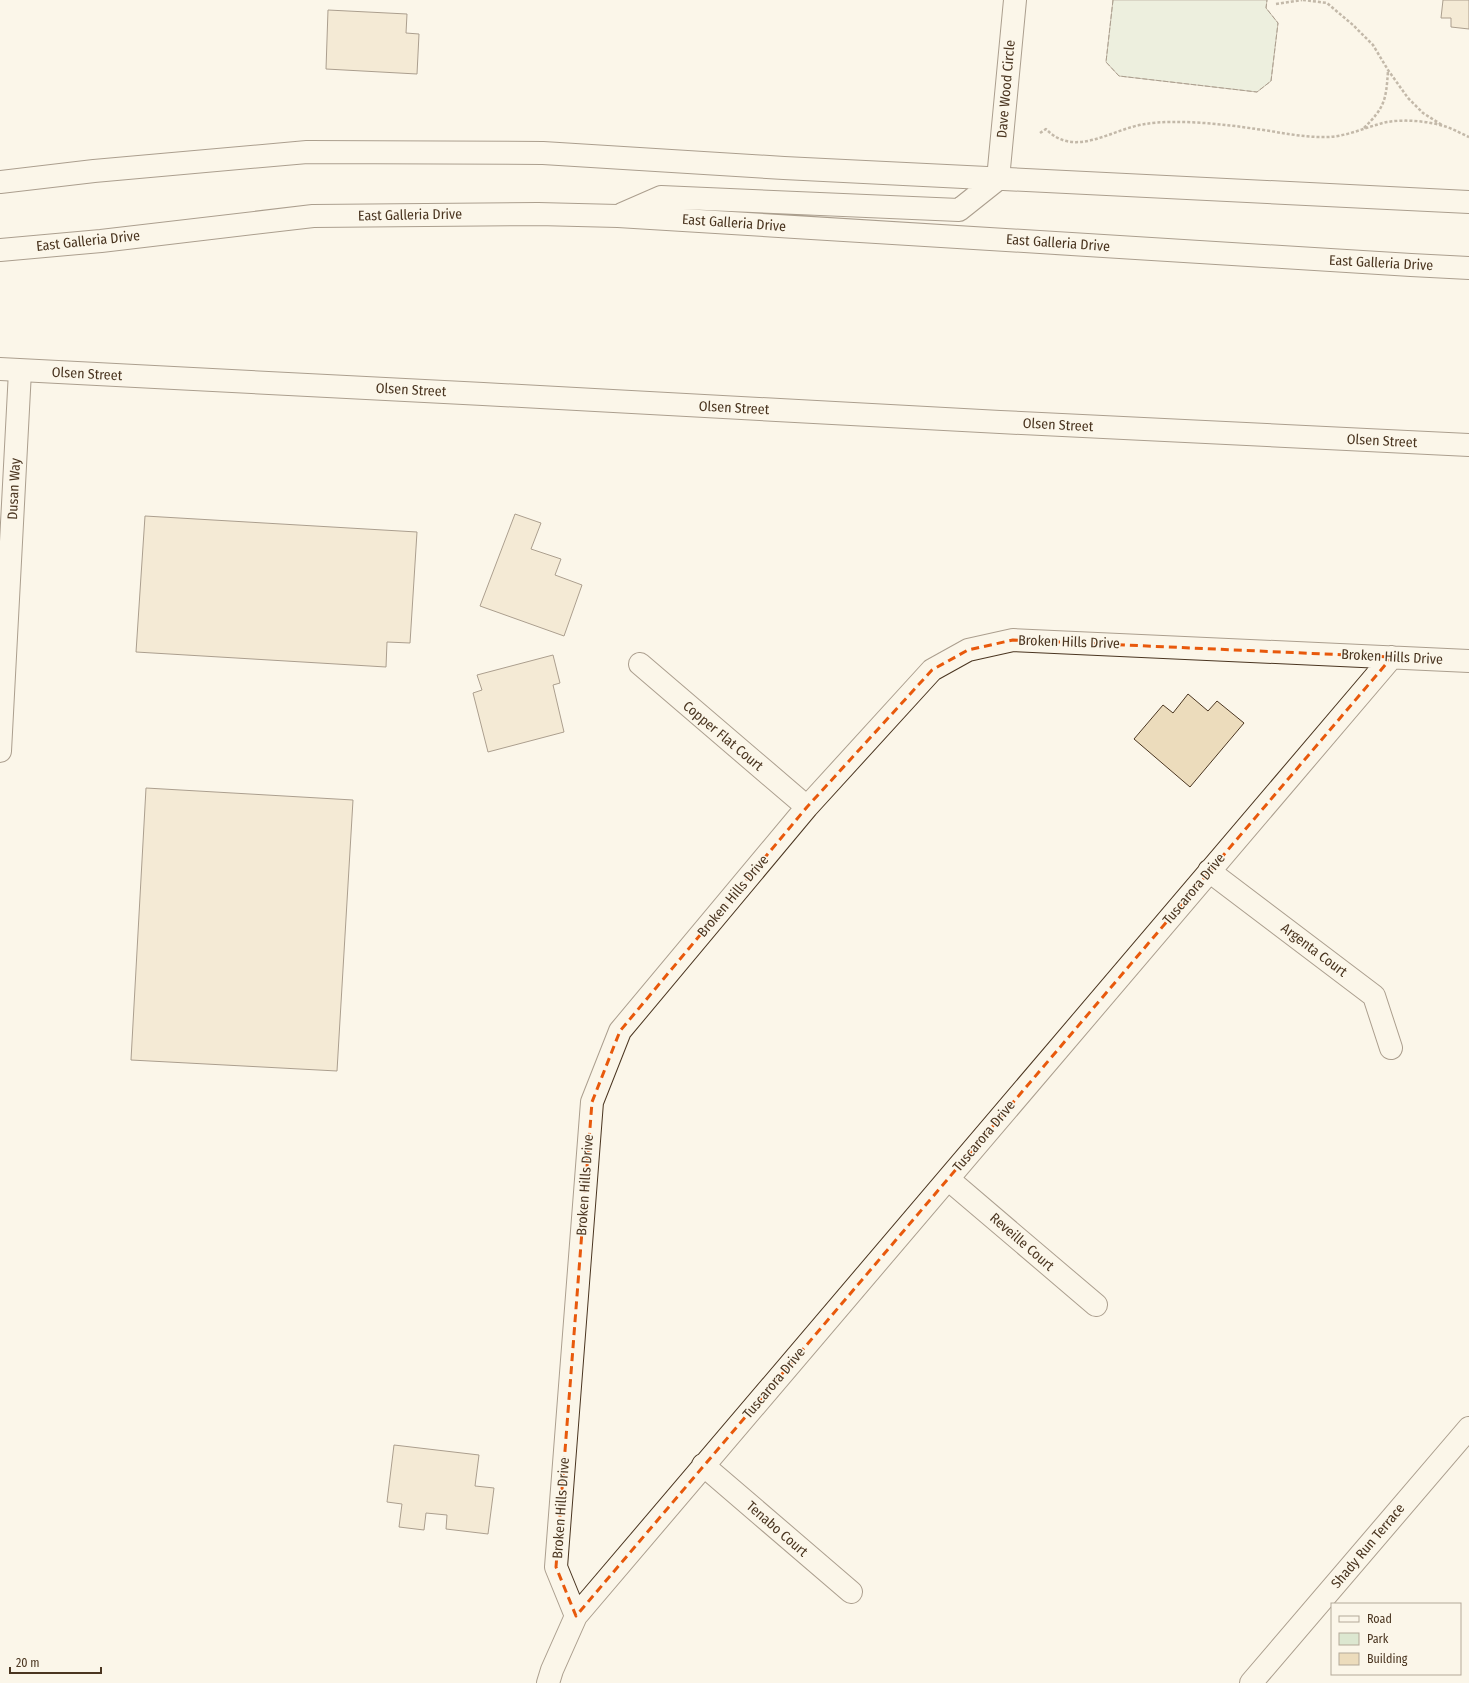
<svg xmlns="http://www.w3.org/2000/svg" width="1469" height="1683" font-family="'Fira Sans Condensed',sans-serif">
  <rect width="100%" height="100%" fill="#fbf6e9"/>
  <!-- green -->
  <path fill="#dce7d0" stroke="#887966" d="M1113,0H1267L1266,8L1278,23L1271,81L1257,92L1119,76L1106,62Z"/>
  <!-- building -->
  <path fill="#ecdcbc" stroke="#4a3520" d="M1443,0H1469V29L1451,27V18H1441Z
    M328,10L407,14L406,33L419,34L417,74L326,69Z
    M515,514L541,523L531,549L561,559L555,575L582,585L564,636L480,606Z
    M145,516L417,532L410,643L387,642L386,667L136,652Z
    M553,655L560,683L553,685L564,732L488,752L473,693L482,690L477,675Z
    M1188,694L1208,711L1217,701L1244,723L1190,787L1134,739L1163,705L1173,713Z
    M146,788L353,800L337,1071L131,1060Z
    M394,1445L479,1455L475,1486L494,1488L488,1534L446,1529L447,1515L426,1513L424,1530L399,1527L402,1504L387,1502Z"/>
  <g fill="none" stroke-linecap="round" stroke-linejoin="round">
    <!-- minor casing -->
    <g stroke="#4a3520" stroke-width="24">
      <path id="minor" d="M998,179L1015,0
        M640,664L807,807
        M0,751L20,371
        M1209,871L1374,996L1391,1048
        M948,1179L1096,1305
        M703,1465L851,1592
        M576,1616L556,1567L592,1102L620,1031L807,807L932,670L968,650L1013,640L1469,661
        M548,1683L552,1670L576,1616L1392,657
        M1251,1683L1469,1428"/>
    </g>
    <!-- tertiary casing -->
    <g stroke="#4a3520" stroke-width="24">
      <path id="tertiary" d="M0,369L483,394L1000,422L1469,445"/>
    </g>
    <!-- secondary casing -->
    <g stroke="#4a3520" stroke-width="24">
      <path id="secondary" d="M0,182L94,171L307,152L543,153L784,168L1469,202
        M622,214L661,197L959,210L998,179
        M0,250L101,241L313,216L538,214L618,216L1411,265L1469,268"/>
    </g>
    <!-- path -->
    <path stroke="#7f6f5c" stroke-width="2.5" stroke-dasharray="3 2" stroke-linecap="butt" d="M1303,0L1327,3L1353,25L1373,45L1388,70L1408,98L1423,113L1442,125
      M1276,4L1302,0
      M1364,128C1385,107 1386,100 1388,71
      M1040,133L1046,129C1075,159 1111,129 1145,124C1176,119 1224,124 1256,129C1279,132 1300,137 1322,137C1345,138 1365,127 1387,122C1406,119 1429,121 1447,127C1455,130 1462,134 1469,137"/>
    <!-- minor -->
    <use href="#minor" stroke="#fbf6e9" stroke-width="22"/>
    <!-- tertiary -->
    <use href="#tertiary" stroke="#fbf6e9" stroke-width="22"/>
    <!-- secondary -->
    <use href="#secondary" stroke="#fbf6e9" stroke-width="22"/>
    <!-- fence -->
    <path stroke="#4a3520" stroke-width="1" stroke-dasharray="5 2" stroke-linecap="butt" d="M1113,0L1106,62L1119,76L1257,92L1271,81L1278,23L1266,8L1267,0"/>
  </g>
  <!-- marked area -->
  <path d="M0 0H1469V1683H0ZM1013,640L1392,657L576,1616L556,1567L592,1102L620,1031L807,807L932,670L968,650Z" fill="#fbf6e9" fill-opacity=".55" fill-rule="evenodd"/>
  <path fill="none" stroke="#e8590c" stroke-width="3" stroke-dasharray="8 5" stroke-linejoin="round" d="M1013,640L1392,657L576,1616L556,1567L592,1102L620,1031L807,807L932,670L968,650Z"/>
  <g text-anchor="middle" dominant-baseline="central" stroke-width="3" stroke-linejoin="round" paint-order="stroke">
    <!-- street labels -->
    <g font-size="14" fill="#4a3520" stroke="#fbf6e9">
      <text transform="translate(1006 89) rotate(-85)">Dave Wood Circle</text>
      <text transform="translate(410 215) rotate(-1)">East Galleria Drive</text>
      <text transform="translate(734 223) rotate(4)">East Galleria Drive</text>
      <text transform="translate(88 241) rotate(-6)">East Galleria Drive</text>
      <text transform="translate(1058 243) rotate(4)">East Galleria Drive</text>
      <text transform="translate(1381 263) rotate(3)">East Galleria Drive</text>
      <text transform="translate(87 374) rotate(3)">Olsen Street</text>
      <text transform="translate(411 390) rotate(3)">Olsen Street</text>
      <text transform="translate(734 408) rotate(3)">Olsen Street</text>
      <text transform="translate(1058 425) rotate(3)">Olsen Street</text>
      <text transform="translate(1382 441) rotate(3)">Olsen Street</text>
      <text transform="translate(14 489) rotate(-87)">Dusan Way</text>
      <text transform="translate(1069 642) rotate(2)">Broken Hills Drive</text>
      <text transform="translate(1392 657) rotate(3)">Broken Hills Drive</text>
      <text transform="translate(723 736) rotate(40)">Copper Flat Court</text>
      <text transform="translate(1194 889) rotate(-50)">Tuscarora Drive</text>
      <text transform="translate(733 896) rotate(-50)">Broken Hills Drive</text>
      <text transform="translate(1314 950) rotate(37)">Argenta Court</text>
      <text transform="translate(984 1136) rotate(-50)">Tuscarora Drive</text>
      <text transform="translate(585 1185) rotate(-86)">Broken Hills Drive</text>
      <text transform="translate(1022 1242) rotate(41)">Reveille Court</text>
      <text transform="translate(774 1383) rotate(-50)">Tuscarora Drive</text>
      <text transform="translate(561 1508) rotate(-86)">Broken Hills Drive</text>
      <text transform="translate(777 1529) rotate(41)">Tenabo Court</text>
      <text transform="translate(1368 1546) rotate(-50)">Shady Run Terrace</text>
    </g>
  </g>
  <!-- legend -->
  <rect x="1331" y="1603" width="130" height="72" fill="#fbf6e9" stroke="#b4a999"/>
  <rect x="1339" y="1616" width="20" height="6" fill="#fbf6e9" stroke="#b4a999"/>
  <text x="1367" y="1623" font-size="12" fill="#4a3520">Road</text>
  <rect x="1339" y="1633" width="20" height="12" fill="#dce7d0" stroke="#b4a999"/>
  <text x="1367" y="1643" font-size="12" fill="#4a3520">Park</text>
  <rect x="1339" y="1653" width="20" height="12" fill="#ecdcbc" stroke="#b4a999"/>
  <text x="1367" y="1663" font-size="12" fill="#4a3520">Building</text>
  <!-- scale -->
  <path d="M10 1667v6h91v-6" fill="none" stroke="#4a3520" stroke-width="2"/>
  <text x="16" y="1667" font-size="12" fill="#4a3520" stroke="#fbf6e9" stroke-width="3" paint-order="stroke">20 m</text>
</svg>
